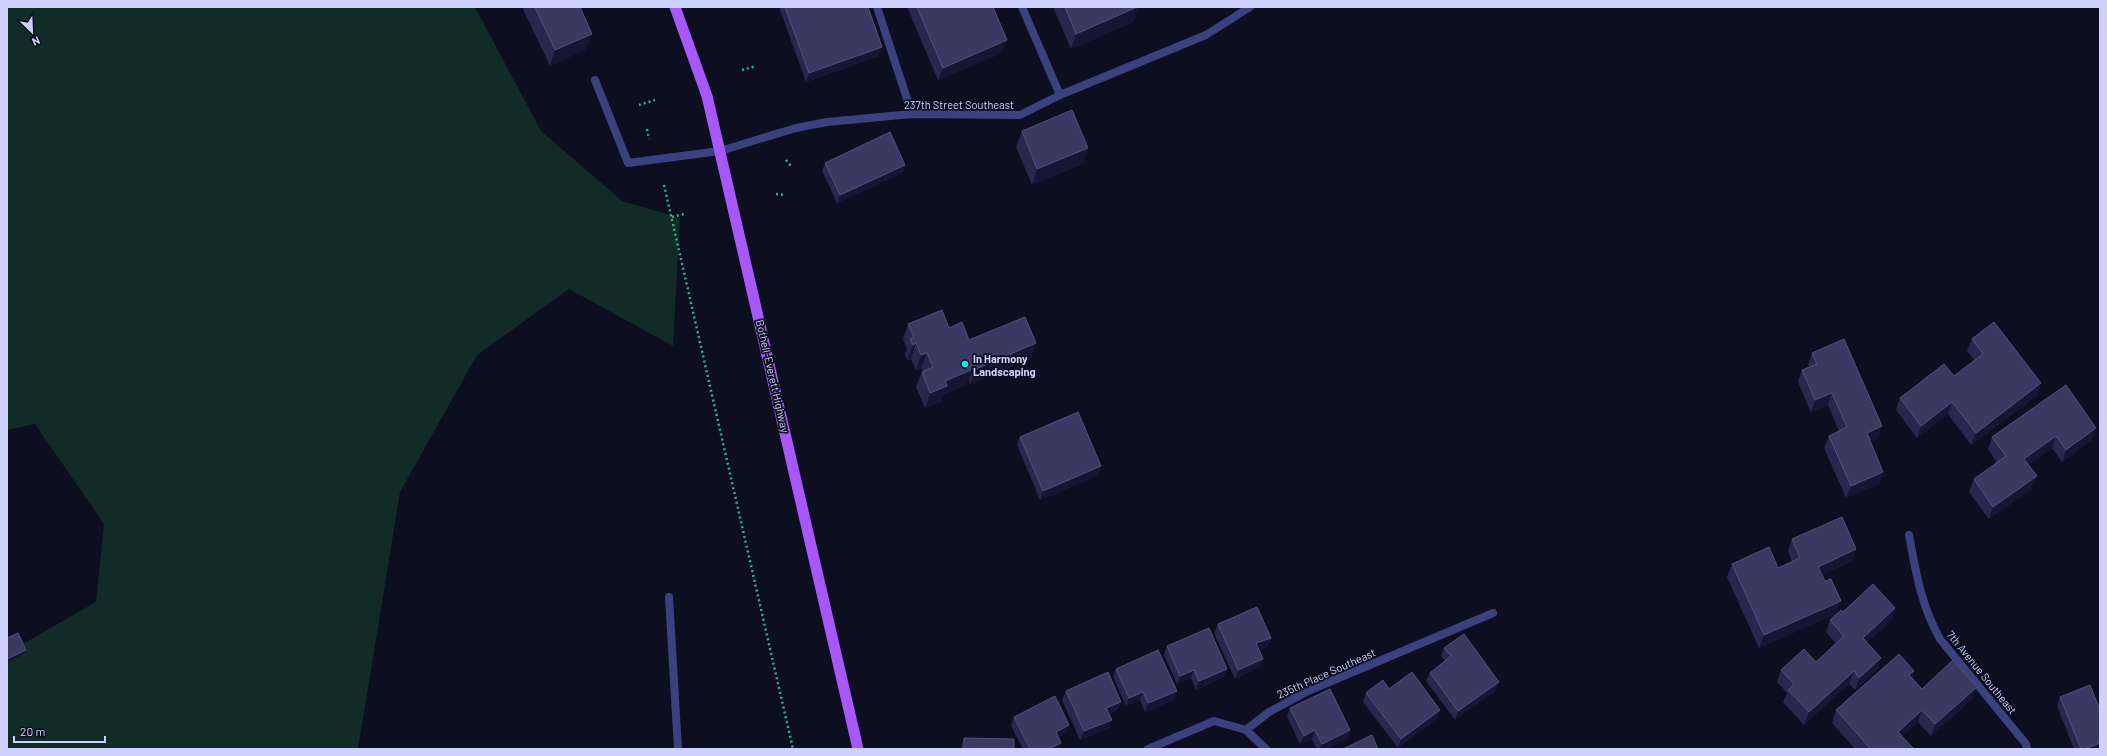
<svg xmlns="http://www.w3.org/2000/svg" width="2107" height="756" font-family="Barlow,sans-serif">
  <rect width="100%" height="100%" fill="#0e0e21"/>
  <!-- green -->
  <path fill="#112b26" d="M7,7H475L541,131L622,201L680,218L673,346L569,289L477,355L400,492L358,749H7V653L96,602L104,524L35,424L7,430Z"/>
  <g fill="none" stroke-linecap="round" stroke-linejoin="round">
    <!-- path -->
    <path stroke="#30b095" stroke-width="2.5" stroke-dasharray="2 3" stroke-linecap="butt" d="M742,70L756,66
      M639,105L655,100
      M647,129L649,139
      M786,160L791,166
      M664,185L793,749
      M776,194L786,195
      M672,217L684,214"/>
    <!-- service -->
    <path stroke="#39417f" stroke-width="8" d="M877,7L912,114
      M1022,7L1060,95
      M595,80L628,163L720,151
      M669,597L678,749
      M1246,730L1269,712L1308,691L1493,613"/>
    <!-- minor -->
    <path stroke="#39417f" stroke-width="8" d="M720,151L796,128L827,122L912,114L1020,115L1060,95L1206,35L1250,7
      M1909,535C1916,573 1921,605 1940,639L2026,744L2027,749
      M1148,749L1214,721L1246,730L1266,749"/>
    <!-- primary -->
    <path stroke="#a658fb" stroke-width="11" d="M675,7L707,96L858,749"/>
  </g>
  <!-- wall -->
  <path fill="#28274e" d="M522,7H580L586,49L550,66Z
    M779,7H868L879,56L806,82Z
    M907,7H993L1002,53L938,80Z
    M1053,7H1138L1133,22L1071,49Z
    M1022,131L1088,148L1083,164L1032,185L1016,147Z
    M825,163L905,165L902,173L837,203L822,171Z
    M908,324L949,328L969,340L1031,359L970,384L969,381H967L966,385L944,394L941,402L925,408L916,387L922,372L923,371L921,368L916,370L911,359L907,360L905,354L907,349L903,339Z
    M1972,339L2041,383L2037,396L1971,445L1948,414L1917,438L1896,410L1900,398L1954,376L1974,360L1967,351Z
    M1812,353L1882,426L1877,439L1870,441L1879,484L1846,498L1824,448L1829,436L1839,431L1828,405L1811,413L1798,382L1802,370L1809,367L1808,365Z
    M2066,385L2092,440L2062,462L2052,448L2028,465L2032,489L1989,519L1969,492L1974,479L1997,463L1988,449L1992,437Z
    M1020,437L1101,466L1098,475L1040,500L1017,445Z
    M1792,539L1856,549L1852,561L1822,575L1837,613L1759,648L1727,577L1732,564L1778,568L1792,562L1788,551Z
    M1895,608L1891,621L1867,642L1877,670L1855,690L1849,684L1804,725L1783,702L1787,693L1777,682L1781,670L1816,662L1836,644L1826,632L1830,620L1843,612Z
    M1218,624L1271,638L1268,646L1259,650L1260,667L1235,679L1214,633Z
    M1167,646L1224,677L1196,690L1191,678L1177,684L1164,655Z
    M1444,648L1496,690L1455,720L1426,681L1430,673L1445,661L1441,656Z
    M1116,669L1177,691L1173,700L1145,712L1140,700L1126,706L1113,677Z
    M1914,671L1912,678L1922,689L1972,699L1931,736L1918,722L1902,736L1913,748L1912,749H1855L1832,723L1836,710Z
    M1389,689L1440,710L1437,718L1398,748L1363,702L1366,693Z
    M1066,691L1121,702L1117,710L1109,714L1112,720L1109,728L1080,740L1062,700Z
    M2060,697L2100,749H2074L2057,706Z
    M1290,708L1350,730L1347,739L1326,749H1317L1312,739L1300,744L1287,717Z
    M1014,717L1069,725L1066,733L1058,737L1059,749H1023L1011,726Z
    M964,738L1014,749H961V746Z"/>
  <!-- shaded-wall -->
  <path fill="#161534" d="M1137,7H1138L1133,22L1071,49L1076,34Z
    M592,34L586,49L550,66L555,50Z
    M1007,40L1002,53L938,80L943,68Z
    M882,47L879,56L806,82L809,73Z
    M1088,148L1083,164L1032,185L1037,169Z
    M905,165L902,173L837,203L840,195Z
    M916,343L911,359L907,360L913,345Z
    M1036,343L1031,359L970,384L976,369Z
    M927,353L921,368L916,370L921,355Z
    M974,365L969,381H967L966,385L944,394L941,402L925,408L930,393L945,381Z
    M2041,383L2037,396L1971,445L1976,433Z
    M1832,393L1828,405L1811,413L1815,400Z
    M1952,402L1948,414L1917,438L1921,426Z
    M1882,426L1877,439L1862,445L1867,433Z
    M2096,428L2092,440L2062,462L2066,450Z
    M2056,436L2052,448L2020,471L2024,459Z
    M1101,466L1098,475L1040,500L1043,491Z
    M1883,472L1879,484L1846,498L1851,486Z
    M2037,476L2032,489L1989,519L1993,507Z
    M1856,549L1852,561L1814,579L1818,567Z
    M1841,601L1837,613L1759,648L1764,635Z
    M1895,608L1891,621L1858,650L1863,638Z
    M1271,638L1268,646L1253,652L1256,643Z
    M26,650L24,654L7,662V659Z
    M1881,658L1877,670L1855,690L1859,678Z
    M1263,659L1260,667L1235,679L1238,670Z
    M1227,669L1224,677L1196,690L1199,681Z
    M1194,670L1191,678L1177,684L1180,676Z
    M1854,671L1849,684L1804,725L1809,712Z
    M1914,671L1910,683L1909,675Z
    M1499,682L1496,690L1455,720L1458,711Z
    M1977,687L1972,699L1931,736L1935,724Z
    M1177,691L1173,700L1145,712L1148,703Z
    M1143,692L1140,700L1126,706L1129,698Z
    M1121,702L1117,710L1103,717L1106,708Z
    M1440,710L1437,718L1398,748L1401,739Z
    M1922,710L1918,722L1894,744L1898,732Z
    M1112,720L1109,728L1080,740L1084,731Z
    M1069,725L1066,733L1052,740L1056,732Z
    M1315,730L1312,739L1300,744L1304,736Z
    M1350,730L1347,739L1326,749H1320L1322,744Z
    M1061,743L1059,749H1049Z
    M2100,743V749H2085Z"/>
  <!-- building -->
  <path fill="#3a3961" stroke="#51517a" d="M535,7H580L592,34L555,50Z
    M785,7H868L882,47L809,73Z
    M917,7H993L1007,40L943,68Z
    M1065,7H1137L1076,34Z
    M1072,110L1088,148L1037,169L1022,131Z
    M890,132L905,165L840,195L825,163Z
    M942,310L949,328L962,322L969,340L1025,317L1036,343L976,369L974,365L970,367L971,370L945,381L947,386L930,393L922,372L933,367L927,353L921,355L916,343L913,345L910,339L914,337L908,324Z
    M1994,322L2041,383L1976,433L1952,402L1921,426L1900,398L1944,364L1954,376L1983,354L1972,339Z
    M1844,339L1882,426L1867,433L1883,472L1851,486L1829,436L1847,427L1832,393L1815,400L1802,370L1817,364L1812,353Z
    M2066,385L2096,428L2066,450L2056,436L2024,459L2037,476L1993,507L1974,479L2006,456L1992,437Z
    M1078,412L1101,466L1043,491L1020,437Z
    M1842,517L1856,549L1818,567L1825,581L1831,579L1841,601L1764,635L1732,564L1769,547L1778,568L1800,558L1792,539Z
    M1873,584L1895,608L1863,638L1881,658L1859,678L1854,671L1809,712L1788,690L1794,684L1781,670L1804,649L1816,662L1844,636L1830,620L1841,610L1843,612Z
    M1257,607L1271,638L1256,643L1263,659L1238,670L1218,624Z
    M1209,628L1227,669L1199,681L1194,670L1180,676L1167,646Z
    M18,633L26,650L7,659V638Z
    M1464,634L1499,682L1458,711L1430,673L1451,656L1444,648Z
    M1158,650L1177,691L1148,703L1143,692L1129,698L1116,669Z
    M1899,654L1914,671L1909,675L1922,689L1953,660L1977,687L1935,724L1922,710L1898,732L1913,748L1912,749H1871L1836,710Z
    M1108,672L1121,702L1106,708L1112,720L1084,731L1066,691Z
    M1412,672L1440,710L1401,739L1366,693L1383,680L1389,689Z
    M2090,685L2100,710V743L2085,749H2081L2060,697Z
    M1330,689L1350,730L1322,744L1315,730L1304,736L1290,708Z
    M1055,696L1069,725L1056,732L1061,743L1049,749H1030L1014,717Z
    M1372,735L1378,749H1343Z
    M964,738L1014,739V749H964Z"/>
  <!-- markers -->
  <circle fill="#05f3e8" stroke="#0e0e21" stroke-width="1.5" cx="965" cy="364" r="4"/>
  <g text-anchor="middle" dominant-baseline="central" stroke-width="3.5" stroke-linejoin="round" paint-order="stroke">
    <!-- street labels -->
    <g font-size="11" fill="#ced0fe" stroke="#0e0e21">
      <text x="959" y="104">237th Street Southeast</text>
      <text transform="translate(773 376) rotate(77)">Bothell-Everett Highway</text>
      <text transform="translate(1982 672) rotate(51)">7th Avenue Southeast</text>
      <text transform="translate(1326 673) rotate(-24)">235th Place Southeast</text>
    </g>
    <!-- poi labels -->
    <g font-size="11" font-weight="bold" fill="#ced0fe" stroke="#0e0e21" text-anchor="start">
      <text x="973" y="358">In Harmony<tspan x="973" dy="13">Landscaping</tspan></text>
    </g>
  </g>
  <!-- border -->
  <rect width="2107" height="756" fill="none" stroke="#ced0fe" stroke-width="16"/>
  <!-- north arrow -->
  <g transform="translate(32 32) rotate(156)" stroke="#0e0e21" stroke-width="3" paint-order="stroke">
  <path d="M0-3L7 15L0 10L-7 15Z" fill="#ced0fe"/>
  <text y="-6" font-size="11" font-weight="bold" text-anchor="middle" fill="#ced0fe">N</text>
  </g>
  <!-- scale -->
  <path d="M14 736v6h91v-6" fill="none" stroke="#ced0fe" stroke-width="2"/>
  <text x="20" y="736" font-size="12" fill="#ced0fe" stroke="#0e0e21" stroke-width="3" paint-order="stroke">20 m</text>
</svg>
